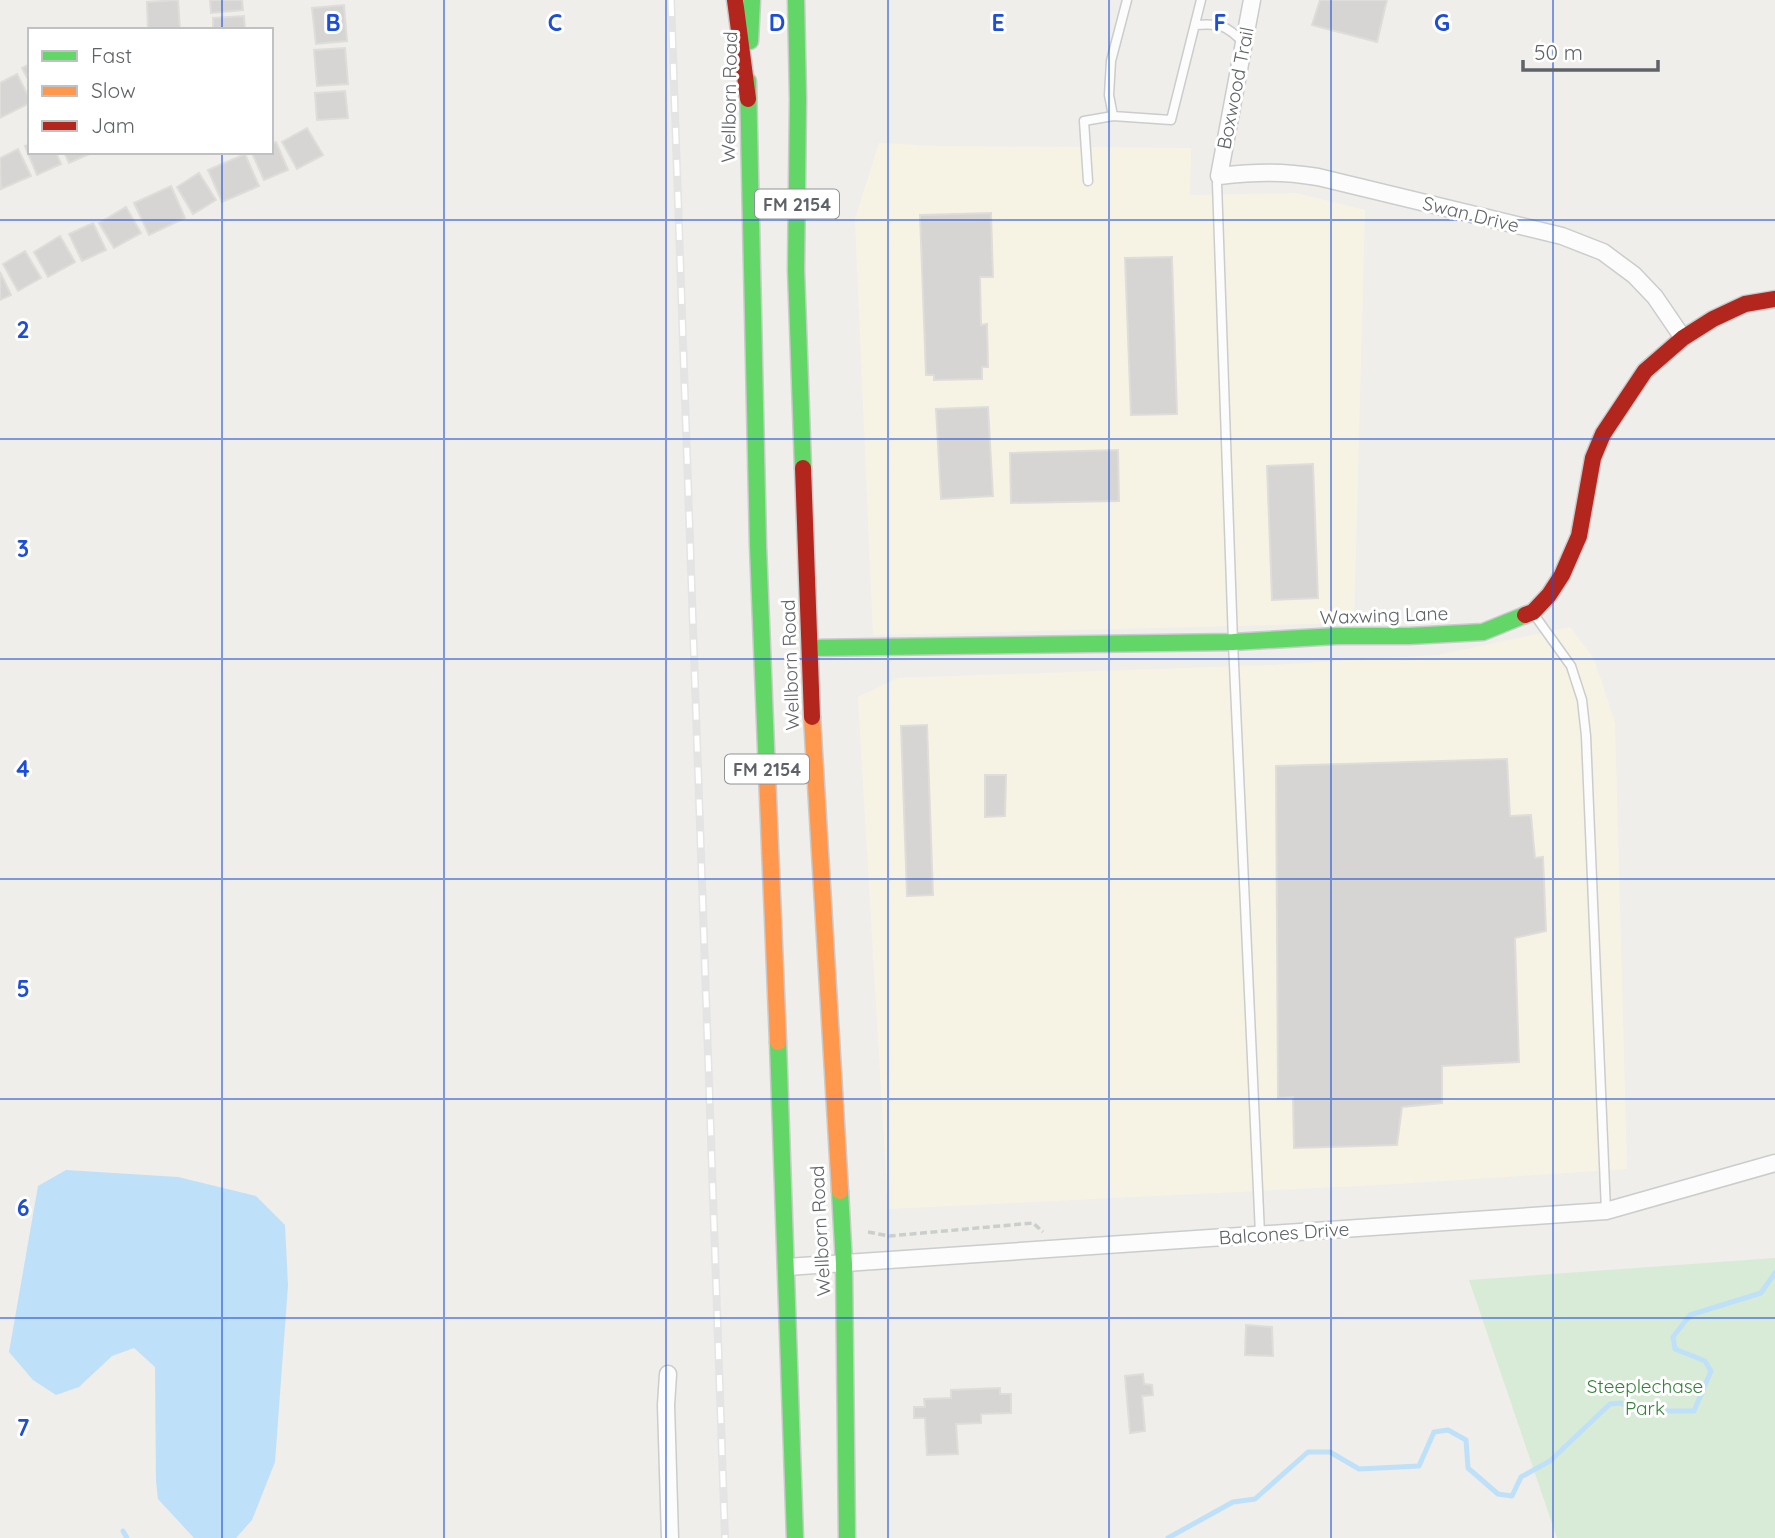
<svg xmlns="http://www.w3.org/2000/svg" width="1775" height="1538" font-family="Quicksand,sans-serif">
  <rect width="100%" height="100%" fill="#efeeea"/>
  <!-- commercial -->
  <path fill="#f7f3e4" d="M879,143L938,146L1191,148L1190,195L1296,193L1365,210L1354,623L873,635L855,219Z
    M1570,627L1594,659L1615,723L1627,1169L1398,1184L888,1209L858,697L898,678L1271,665L1438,655Z"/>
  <!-- green -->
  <path fill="#d8ebd6" d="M1775,1258V1538H1557L1469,1280Z"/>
  <!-- water -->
  <path fill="#bfe0f9" d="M66,1170L178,1177L256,1196L285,1225L288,1285L275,1462L252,1520L236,1538H194L158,1499L156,1481L155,1367L134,1348L112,1356L79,1387L56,1395L33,1380L9,1352L38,1186Z"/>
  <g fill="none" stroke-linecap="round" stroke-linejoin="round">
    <!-- stream -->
    <path stroke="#bfe0f9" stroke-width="5" d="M123,1531L127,1538
      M1168,1538L1233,1502L1255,1499L1308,1452H1330L1359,1469L1419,1466L1434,1432L1448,1430L1466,1440L1468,1468L1498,1494L1512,1496L1521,1477L1550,1461L1610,1404L1621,1403L1636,1411H1694L1711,1371L1705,1361L1675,1349L1673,1337L1690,1315L1761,1293L1775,1273"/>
  </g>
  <!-- building -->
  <path fill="#d6d5d3" stroke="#deddd9" stroke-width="2" d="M178,0L180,30H148L147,2Z
    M210,0H242L243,10L211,13Z
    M1320,0H1387L1377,42L1312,25Z
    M344,5L347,41L316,44L312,8Z
    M244,16L245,30H213V18Z
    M345,48L348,84L317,86L314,50Z
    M30,64V83L22,68Z
    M17,74L30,100V103L0,118V83Z
    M345,91L348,118L317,120L315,93Z
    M307,128L323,155L297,169L282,142Z
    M276,142L288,170L264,180L252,153L271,152V144Z
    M30,144V152H56L61,164L37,175L25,146Z
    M18,149L31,176L1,189L0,158Z
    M64,152H94L69,163Z
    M245,154L259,186L222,202L208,170Z
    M199,173L216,200L193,214L177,187Z
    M171,186L185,218L149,235L134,203Z
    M126,207L141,233L114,248L99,223Z
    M991,213L993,277H980L981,325L987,324L988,367H982V379L934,380V375H926L920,215Z
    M93,223L106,250L82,261L69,234Z
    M60,236L75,262L48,277L34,252Z
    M25,251L41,278L18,291L3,264Z
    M1172,257L1177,414L1131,415L1125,258Z
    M0,272L11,295L0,300Z
    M988,407L993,496L941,499L936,409Z
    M1118,450L1119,501L1011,503L1010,453Z
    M1313,464L1318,598L1272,600L1267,466Z
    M927,725L933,895L907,896L901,726Z
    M1507,759L1510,816L1531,815L1535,858L1543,857L1546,931L1515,938L1519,1062L1442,1066V1103L1402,1107L1397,1145L1294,1148L1293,1097L1278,1098L1276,766Z
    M985,775H1006L1005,816L985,817Z
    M1246,1325L1272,1327L1273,1356L1245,1355Z
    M1143,1374L1144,1384L1152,1385L1153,1395L1142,1396L1145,1431L1130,1433L1125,1376Z
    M1000,1388V1394H1011V1413L981,1414V1423L956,1424L958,1454L927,1455L925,1418H914V1407H925L924,1399L951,1398V1390Z"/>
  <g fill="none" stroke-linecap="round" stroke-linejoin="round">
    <!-- lane casing -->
    <g stroke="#cbcccc" stroke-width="11">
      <path id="lane" d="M1195,25C1220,23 1226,25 1244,43
        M1113,116L1171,120L1201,0
        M1219,176L1217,183L1233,642L1260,1234
        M1088,181L1084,121L1113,116L1109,95L1111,61L1127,0
        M1533,613L1571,666L1582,700L1586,736L1606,1211"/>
    </g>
    <!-- street casing -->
    <g stroke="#cbcccc" stroke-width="19">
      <path id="street" d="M1252,0L1219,176C1255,172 1281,171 1318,177L1562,236L1603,252L1634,275L1655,297L1683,338
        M787,1267L1606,1211L1775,1163
        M668,1374L666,1405L670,1538"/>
    </g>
    <!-- fast casing -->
    <g stroke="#cacacb" stroke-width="19">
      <path id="fast" d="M796,0L798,99L796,270L803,468
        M750,41L752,0
        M748,81L758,546L767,773
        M810,648L1233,642L1337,636H1409L1483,632L1525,615
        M778,1042L795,1538
        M840,1191L844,1264L847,1538"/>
    </g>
    <!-- slow casing -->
    <g stroke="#cacacb" stroke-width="19">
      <path id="slow" d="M812,717L840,1191
        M767,773L778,1042"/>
    </g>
    <!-- jam casing -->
    <g stroke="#cacacb" stroke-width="19">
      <path id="jam" d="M735,0L748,99
        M803,468L812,717
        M1525,615L1533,612L1549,595L1562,575L1579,536L1593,458L1603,434L1645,371L1683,338L1713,319L1745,304L1775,299"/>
    </g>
    <!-- path -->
    <path stroke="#cacfcc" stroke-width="3.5" stroke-dasharray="7 3.5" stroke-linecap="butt" d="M868,1232L889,1236L1033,1223L1043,1232"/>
    <!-- lane -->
    <use href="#lane" stroke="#fdfcfc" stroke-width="8"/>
    <!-- street -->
    <use href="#street" stroke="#fdfcfc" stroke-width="16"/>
    <!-- fast -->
    <use href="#fast" stroke="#63d668" stroke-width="16"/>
    <!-- slow -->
    <use href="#slow" stroke="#ff974d" stroke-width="16"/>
    <!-- jam -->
    <use href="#jam" stroke="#b3261e" stroke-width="16"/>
    <!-- rail casing -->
    <g stroke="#e4e4e4" stroke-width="8">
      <path id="rail" d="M671,0L725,1538"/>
    </g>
    <!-- rail -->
    <use href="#rail" stroke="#fff" stroke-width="5" stroke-dasharray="16" stroke-linecap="butt"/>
  </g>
  <!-- grid -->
  <path fill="none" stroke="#1d4ed8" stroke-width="2" stroke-opacity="0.55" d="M222,0V30M444,0V1538M666,0V1538M888,0V1538M1109,0V1538M1331,0V1538M1553,0V1538M222,152V1538M0,220H1775M0,439H1775M0,659H1775M0,879H1775M0,1099H1775M0,1318H1775"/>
  <g text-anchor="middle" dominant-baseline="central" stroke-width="6" stroke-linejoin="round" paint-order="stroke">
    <!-- shield labels -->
    <g fill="#fff" stroke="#8f9295" stroke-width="2">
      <rect x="755" y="189.5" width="84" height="29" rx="5"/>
      <rect x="725" y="754.5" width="84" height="29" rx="5"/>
    </g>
    <g font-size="18" font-weight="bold" fill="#5f6368">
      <text x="797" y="204">FM 2154</text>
      <text x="767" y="769">FM 2154</text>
    </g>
    <!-- street labels -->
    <g font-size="19" fill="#5f6368" stroke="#fff">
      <text transform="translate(1235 88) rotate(-79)">Boxwood Trail</text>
      <text transform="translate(729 97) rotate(-89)">Wellborn Road</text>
      <text transform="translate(1471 214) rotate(14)">Swan Drive</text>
      <text transform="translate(1384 615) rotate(-2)">Waxwing Lane</text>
      <text transform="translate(790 665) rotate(-92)">Wellborn Road</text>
      <text transform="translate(820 1231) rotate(-93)">Wellborn Road</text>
      <text transform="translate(1284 1233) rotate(-4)">Balcones Drive</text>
    </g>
    <!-- park labels -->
    <g font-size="19" fill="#348238" stroke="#fff">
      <text x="1645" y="1386">Steeplechase<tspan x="1645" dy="22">Park</tspan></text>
    </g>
  </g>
  <g font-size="23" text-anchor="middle" font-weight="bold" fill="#1d4ed8" stroke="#fff" stroke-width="6" stroke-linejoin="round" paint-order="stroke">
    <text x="333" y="31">B</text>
    <text x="555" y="31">C</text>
    <text x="777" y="31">D</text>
    <text x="998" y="31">E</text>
    <text x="1220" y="31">F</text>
    <text x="1442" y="31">G</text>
    <text x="23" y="338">2</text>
    <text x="23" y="557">3</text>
    <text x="23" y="777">4</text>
    <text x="23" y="997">5</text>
    <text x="23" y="1216">6</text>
    <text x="23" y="1436">7</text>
  </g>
  <!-- legend -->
  <rect x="28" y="28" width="245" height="126" fill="#ffffff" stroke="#bfc1c3" stroke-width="2"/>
  <rect x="42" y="51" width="35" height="10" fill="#63d668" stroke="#bfc1c3" stroke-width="2"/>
  <text x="91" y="63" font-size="21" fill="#5f6368">Fast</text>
  <rect x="42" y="86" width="35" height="10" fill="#ff974d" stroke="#bfc1c3" stroke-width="2"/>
  <text x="91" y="98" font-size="21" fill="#5f6368">Slow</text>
  <rect x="42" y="121" width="35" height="10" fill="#b3261e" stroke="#bfc1c3" stroke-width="2"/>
  <text x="91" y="133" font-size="21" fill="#5f6368">Jam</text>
  <!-- scale -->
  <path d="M1523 60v10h135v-10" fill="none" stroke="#5f6368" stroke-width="3.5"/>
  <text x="1534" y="60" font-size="21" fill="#5f6368" stroke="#ffffff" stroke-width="5" paint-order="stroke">50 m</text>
</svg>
